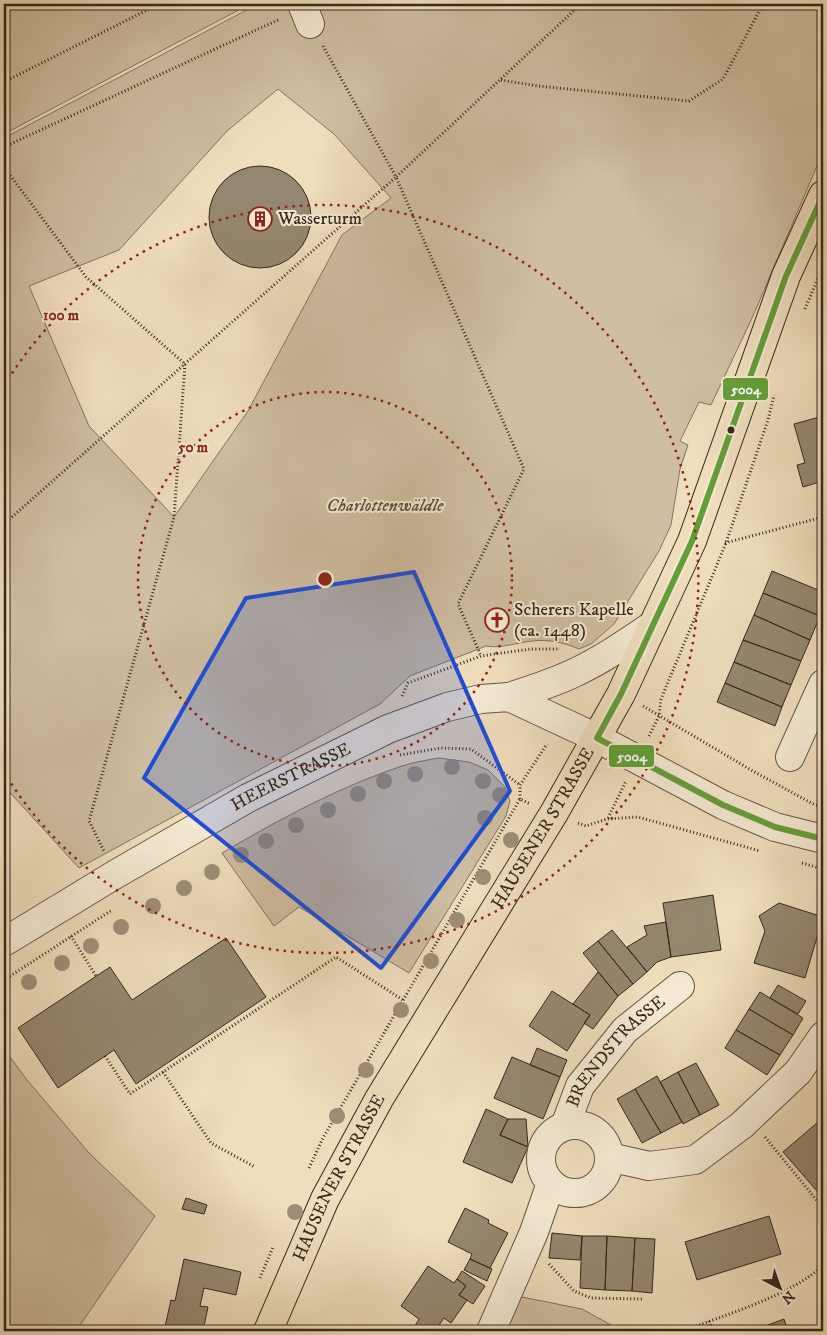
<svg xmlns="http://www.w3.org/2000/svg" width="827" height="1335" font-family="'IM FELL DW Pica',serif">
  <rect width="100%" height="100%" fill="#efddbc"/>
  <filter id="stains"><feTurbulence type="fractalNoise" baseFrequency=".004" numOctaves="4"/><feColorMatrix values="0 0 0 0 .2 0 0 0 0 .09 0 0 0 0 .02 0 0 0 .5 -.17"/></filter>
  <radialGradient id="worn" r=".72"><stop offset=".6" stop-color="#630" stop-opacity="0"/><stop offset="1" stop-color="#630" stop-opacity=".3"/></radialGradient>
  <!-- green -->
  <path fill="#cfbea1" stroke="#82745e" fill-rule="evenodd" d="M4,4H250L4,134Z
    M258,4H823V152L753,316L711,405L699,402L680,441L688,445L680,469L671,525L659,551L614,624L591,644L579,649C565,643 549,639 533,641C518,642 502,649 486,646L410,676L380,704L79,868L4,786V138ZM278,89L334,134L391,198L342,235L248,411L174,517L89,426L29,286L119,250L227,131Z
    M439,758L469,762L488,770L505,787L510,801L506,816L409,973L299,907L274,926L222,853C280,819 339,787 402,766C414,762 427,760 439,758Z
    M4,1049L27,1080L89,1153L155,1216L76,1331H4Z
    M507,1294L582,1309L620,1330L497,1331Z"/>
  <!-- building -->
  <path fill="#95876f" stroke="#34291b" d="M209 217a51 51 0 1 1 102 0a51 51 0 1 1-102 0Z
    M823,416V481L803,487L797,465L805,463L794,424Z
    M772,571L823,592V608L820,616L763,593Z
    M763,593L820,616L810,640L754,615Z
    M754,615L810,640L801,661L743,640Z
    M743,640L801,661L791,685L734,662Z
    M734,662L791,685L782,707L725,683Z
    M725,683L782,707L775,726L717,702Z
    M713,895L721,950L671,957L663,903Z
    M779,903L823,917L805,978L754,963L765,931L759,916Z
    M666,922L671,957L657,962L647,972L627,947L647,935L644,926Z
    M612,930L647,972L633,984L598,941Z
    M226,938L266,997L136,1084L114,1050L58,1088L18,1028L110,967L132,1000Z
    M598,941L633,984L618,996L583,953Z
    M598,972L618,996L593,1029L584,1023L590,1015L573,1004Z
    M778,985L806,1001L798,1014L770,998Z
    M552,991L590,1015L567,1051L529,1026Z
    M760,992L803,1018L793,1035L749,1009Z
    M749,1009L793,1035L780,1055L736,1030Z
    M736,1030L780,1055L767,1075L725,1048Z
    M537,1048L567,1060L560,1077L530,1065Z
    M512,1057L560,1077L543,1119L494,1098Z
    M696,1063L719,1105L700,1115L678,1072Z
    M678,1072L700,1115L683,1124L660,1082Z
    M657,1076L682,1122L661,1133L635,1089Z
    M635,1089L661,1133L642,1143L617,1099Z
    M486,1109L508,1119L500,1135L528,1147L512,1183L463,1162Z
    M508,1119H526L528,1147L500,1135Z
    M818,1122L823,1128V1198L783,1152Z
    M186,1198L207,1205L204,1214L182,1209Z
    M465,1208L489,1220L488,1223L508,1233L490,1268L470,1259L472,1254L448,1242Z
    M769,1216L781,1254L697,1280L685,1242Z
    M552,1233L582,1236L580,1260L549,1258Z
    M582,1236H607L605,1290L580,1288Z
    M607,1236L635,1238L632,1291L605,1290Z
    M635,1238L655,1239L652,1293L632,1291Z
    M184,1259L241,1272L236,1295L204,1288L200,1306L208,1307L203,1331H164L171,1300L175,1301Z
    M470,1259L492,1269L487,1281L464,1270Z
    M428,1266L454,1283L457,1279L466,1286L459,1295L467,1300L451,1323L444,1318L435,1331H412L419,1319L401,1306Z
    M462,1271L485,1286L473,1304L459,1295L466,1286L457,1279Z
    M784,1319L788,1331H752Z"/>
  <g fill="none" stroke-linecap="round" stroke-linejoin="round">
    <!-- minor casing -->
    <g stroke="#635643" stroke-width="30">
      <g id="minor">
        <path d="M302,4L310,24"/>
        <path d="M509,697C531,690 553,683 574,673C602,660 628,642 653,625"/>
        <path d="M790,757L823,684"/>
        <path id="s1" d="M4,942L116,874L248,798L388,729L447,707L481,699L509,697L597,738L723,805L775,827L823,839"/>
        <circle cx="575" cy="1159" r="34"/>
        <path id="s2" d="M565,1126L580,1086L625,1030L680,986"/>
        <path d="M609,1157L649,1166L695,1160L742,1125L798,1072L823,1036"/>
        <path d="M491,1331L534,1232L551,1183"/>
      </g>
    </g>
    <!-- major casing -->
    <g stroke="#34291b" stroke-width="30">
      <g id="major">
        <path id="s3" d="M268,1331L325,1199L379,1099L554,813L621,694L692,541L786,276L823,195"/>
      </g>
    </g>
    <!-- path -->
    <path stroke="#34291b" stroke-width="3" stroke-dasharray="1 2.5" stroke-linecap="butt" d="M323,46L396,177L581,4
      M501,80L538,86L689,101L723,79L763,4
      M4,82L159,4
      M4,147L280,19
      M4,167L86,277L185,364L174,517L89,821L104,851
      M805,309L823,266
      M4,524L396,177L524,469L458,604L481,656
      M725,543L823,517
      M402,696L408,683L481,656L531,649H560
      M643,706L751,770L815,805L823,806
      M649,736L659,716L661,699L726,543L768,420L774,395
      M400,755L441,748L471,749L520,785
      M520,799V785L547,744
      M608,818L626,781
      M578,823L586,826L607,819L638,817L760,851
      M802,863L823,869
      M71,936L96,976
      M4,980L112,910
      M105,1056L130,1094L336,957L403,1000
      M163,1072L211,1143L255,1167
      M765,1137L823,1208
      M309,1168L323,1138L520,799L530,804
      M549,1264L574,1291L591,1298L642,1299
      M260,1278L273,1247
      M709,1321L713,1331
      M683,1331C722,1316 795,1294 823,1265"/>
    <!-- minor -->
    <use href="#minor" stroke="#f5e9d3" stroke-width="28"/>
    <!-- major -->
    <use href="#major" stroke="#efddbc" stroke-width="28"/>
    <!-- bus-1 casing -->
    <g stroke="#f5e9d3" stroke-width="10">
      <path id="bus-1" d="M823,195L786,276L692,541L621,694L597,738L723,805L775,827L823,839"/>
    </g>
    <!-- bus-1 -->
    <use href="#bus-1" stroke="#639f39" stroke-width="6"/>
  </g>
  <!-- trees -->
  <g fill="#9e8e76">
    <circle cx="452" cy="767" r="8"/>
    <circle cx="415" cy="774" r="8"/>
    <circle cx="384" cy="781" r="8"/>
    <circle cx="483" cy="781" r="8"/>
    <circle cx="358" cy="794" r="8"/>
    <circle cx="500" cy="795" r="8"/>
    <circle cx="328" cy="810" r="8"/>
    <circle cx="485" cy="818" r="8"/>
    <circle cx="296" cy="825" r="8"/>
    <circle cx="511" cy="840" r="8"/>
    <circle cx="266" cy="841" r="8"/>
    <circle cx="241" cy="855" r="8"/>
    <circle cx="212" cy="872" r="8"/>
    <circle cx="483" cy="877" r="8"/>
    <circle cx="184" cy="888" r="8"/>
    <circle cx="153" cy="906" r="8"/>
    <circle cx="457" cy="920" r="8"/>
    <circle cx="121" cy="927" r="8"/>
    <circle cx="91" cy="946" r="8"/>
    <circle cx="431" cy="961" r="8"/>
    <circle cx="62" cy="963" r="8"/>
    <circle cx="29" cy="982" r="8"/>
    <circle cx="401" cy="1010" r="8"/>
    <circle cx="366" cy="1070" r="8"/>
    <circle cx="337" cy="1116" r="8"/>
    <circle cx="295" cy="1212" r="8"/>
  </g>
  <!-- marked area -->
  <path fill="#1d4ed8" fill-opacity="0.2" stroke="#1d4ed8" stroke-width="4" stroke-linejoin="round" d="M414,572L510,791L381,968L144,778L246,598Z"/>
  <!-- distance rings -->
  <g fill="none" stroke="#8f2418" stroke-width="2.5" stroke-dasharray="2.5 5">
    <circle cx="325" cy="579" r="187"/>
    <path d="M4 386A374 374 0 1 1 4 772"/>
  </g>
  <!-- icons -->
  <defs>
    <g id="building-ring" transform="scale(1.25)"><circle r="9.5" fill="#f5e9d3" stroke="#8f2418" stroke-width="1.5"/><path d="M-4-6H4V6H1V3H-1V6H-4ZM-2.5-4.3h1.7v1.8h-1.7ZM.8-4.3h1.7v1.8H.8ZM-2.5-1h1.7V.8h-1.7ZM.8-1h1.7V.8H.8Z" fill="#8f2418"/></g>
    <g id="church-ring" transform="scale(1.25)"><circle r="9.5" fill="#f5e9d3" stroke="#8f2418" stroke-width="1.5"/><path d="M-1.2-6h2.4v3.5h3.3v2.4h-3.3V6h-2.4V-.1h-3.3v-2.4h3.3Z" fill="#8f2418"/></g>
  </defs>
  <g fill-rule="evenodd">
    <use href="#building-ring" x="260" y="219"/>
    <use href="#church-ring" x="497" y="620"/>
  </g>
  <!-- markers -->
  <circle fill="#34291b" stroke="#f5e9d3" stroke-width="2" cx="731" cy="430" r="4.5"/>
  <g text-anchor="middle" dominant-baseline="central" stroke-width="4" stroke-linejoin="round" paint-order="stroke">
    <!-- poi labels -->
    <g font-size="18" fill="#34291b" stroke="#f5e9d3" text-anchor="start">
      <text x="278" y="219">Wasserturm</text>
      <text x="514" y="610">Scherers Kapelle<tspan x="514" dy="21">(ca. 1448)</tspan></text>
    </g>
    <!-- park labels -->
    <g font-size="18" font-style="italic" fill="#5b4e3c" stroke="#f5e9d3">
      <text x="385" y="506">Charlottenwäldle</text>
    </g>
    <!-- street labels -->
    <g font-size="18" fill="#34291b" stroke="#f5e9d3">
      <text stroke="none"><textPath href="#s1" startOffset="331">HEERSTRASSE</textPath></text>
      <text stroke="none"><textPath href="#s3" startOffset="574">HAUSENER STRASSE</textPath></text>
      <text stroke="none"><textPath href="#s2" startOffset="92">BRENDSTRASSE</textPath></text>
      <text stroke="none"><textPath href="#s3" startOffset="169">HAUSENER STRASSE</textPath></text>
    </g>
  </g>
  <circle cx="325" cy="579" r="8" fill="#8f2418" stroke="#f5e9d3" stroke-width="2.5"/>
  <g font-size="15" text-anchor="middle" font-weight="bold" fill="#8f2418" stroke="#f5e9d3" stroke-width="4" stroke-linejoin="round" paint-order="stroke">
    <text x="61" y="320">100 m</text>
    <text x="193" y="452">50 m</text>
  </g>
  <g stroke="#f5e9d3" stroke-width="2">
    <rect x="722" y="377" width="47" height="24" rx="5" fill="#639f39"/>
    <rect x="608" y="744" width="47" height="24" rx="5" fill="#639f39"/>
  </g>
  <g font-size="14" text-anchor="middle" font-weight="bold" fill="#fff">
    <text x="746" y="394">5004</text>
    <text x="632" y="761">5004</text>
  </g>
  <!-- margin -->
  <rect width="827" height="1335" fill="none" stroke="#efddbc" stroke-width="20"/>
  <rect x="5" y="5" width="817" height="1325" fill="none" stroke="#34291b" stroke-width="2.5"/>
  <rect x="10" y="10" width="807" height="1315" fill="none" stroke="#34291b"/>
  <!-- north arrow -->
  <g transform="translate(780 1288) rotate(139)" stroke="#f5e9d3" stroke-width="4" paint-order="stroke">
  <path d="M0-4L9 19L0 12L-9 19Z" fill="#34291b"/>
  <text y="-8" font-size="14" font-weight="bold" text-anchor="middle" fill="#34291b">N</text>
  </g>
  <rect width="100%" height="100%" filter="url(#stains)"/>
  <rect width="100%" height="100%" fill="url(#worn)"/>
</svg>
